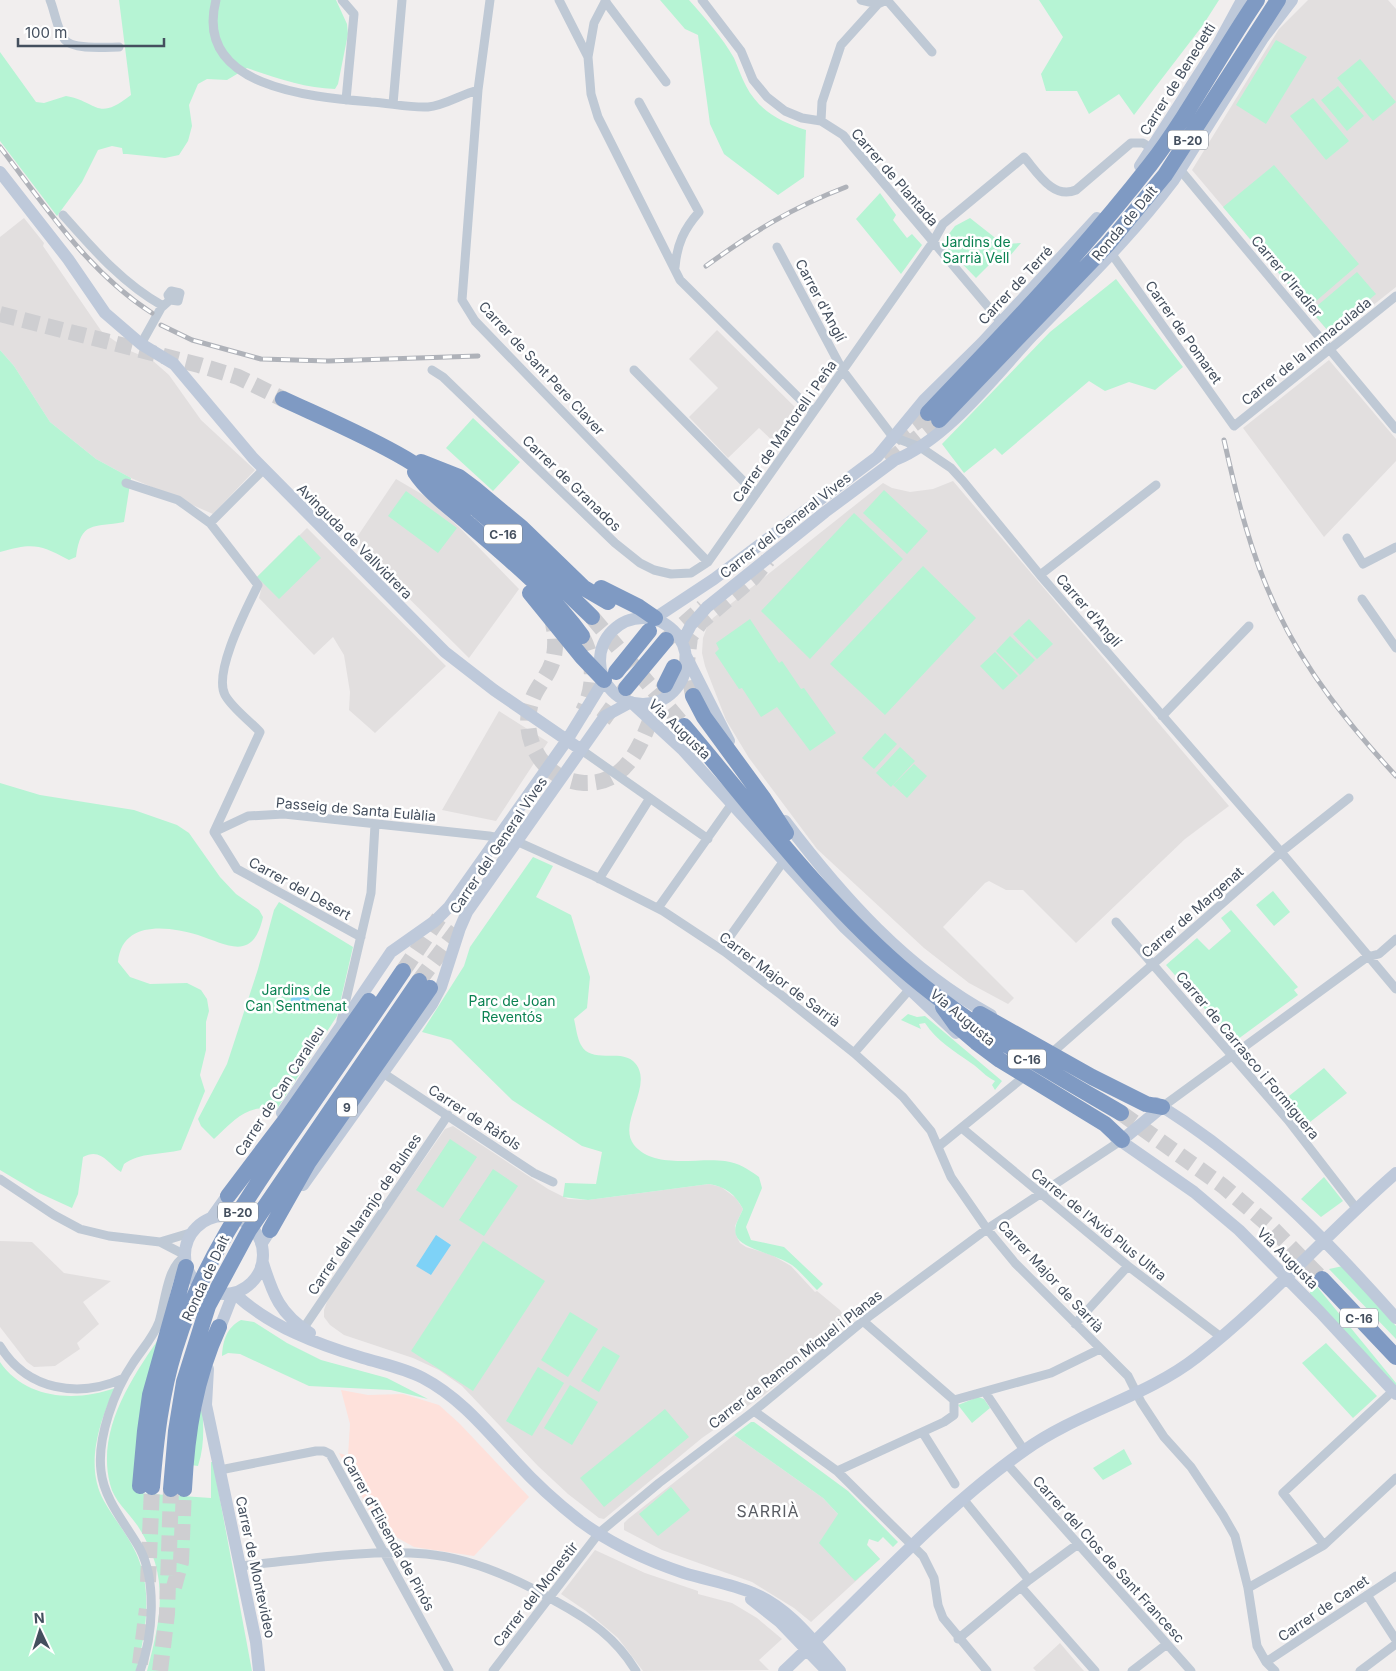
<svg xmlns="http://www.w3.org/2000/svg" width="1396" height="1671" font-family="Inter,sans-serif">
  <rect width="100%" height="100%" fill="#f1eeee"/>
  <!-- education -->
  <path fill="#e2dfdf" d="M1308,0H1388L1396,9V287L1333,337L1192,170L1279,29Z
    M24,218L44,243L43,246L102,332L128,350L152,360L169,375L201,420L255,470L213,514L131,478L96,459L50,422L14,366L0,350V237Z
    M717,330L803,415L780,448L759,428L728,458L689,417L718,388L689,359Z
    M1329,360L1396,439V461L1324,537L1243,428Z
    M396,479L425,496L459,527L519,589L469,658L353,543Z
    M953,481L1229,806L1185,839L1076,943L1023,890H1006L989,881L985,883L943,927L1014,998L1008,1004L969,983L924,948L817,849L749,758L726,720L705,666L702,653L703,638L707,627L713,618L883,483L892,488L910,492L933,489Z
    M307,528L446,666L375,733L349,710L350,692L344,655L333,637L314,655L259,598L262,586L257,577Z
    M499,711L548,742L496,821L442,810Z
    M453,1126L548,1189L568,1199L588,1200L709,1184L721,1187L736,1198L743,1209L735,1226L736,1235L740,1243L746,1247L772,1255L791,1266L815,1292L817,1291L840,1310L849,1324L765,1394L702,1438L604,1519L599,1518L568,1494L538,1466L462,1386L439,1370L413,1358L344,1335L330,1325L324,1317V1310L329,1296L445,1129Z
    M0,1241L32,1242L64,1273L111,1281L83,1302L99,1324L77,1343L80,1349L55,1366L34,1367L27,1362L0,1327Z
    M734,1435L823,1498L880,1559L811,1622L794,1608L752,1582L662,1550L624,1530V1523L628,1519Z
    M595,1550L645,1573L698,1591V1594L732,1603L757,1618L782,1639L759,1660L769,1670L643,1671L618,1638L586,1611L561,1594Z
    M1060,1643L1076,1662L1084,1671H1036L1033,1668Z"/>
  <!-- medical -->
  <path fill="#fee1db" d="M341,1390L368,1395L403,1394L439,1405L460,1424L529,1497L474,1556L414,1547L378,1527L339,1453L348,1456L350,1424Z"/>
  <!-- green -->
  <path fill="#b6f4d4" d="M119,0H336L347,24L348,34L338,84L335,89C305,88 275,78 247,68L227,80L207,79L198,84L189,105L192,126L188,141L179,155L165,158L127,154H123L122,148L112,146L98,150L82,182L57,216L0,141V52L36,102L44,103L66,96C99,102 96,122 131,95Z
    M660,0H689C705,18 722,37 734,58C738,67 741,77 746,86C759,111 781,122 806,130L804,177L778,195L724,154L710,124L698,35L685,29Z
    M1039,0H1219L1203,25L1134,115L1119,94L1089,114L1077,91H1046L1041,74L1063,37Z
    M1276,40L1307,57L1266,124L1236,105Z
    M1360,59L1396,102L1373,121L1337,78Z
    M1338,86L1364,116L1347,131L1321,100Z
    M1313,98L1349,141L1326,160L1290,116Z
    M1274,165L1359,264L1308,308L1223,207Z
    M880,193L896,215L893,220L907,238L912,234L922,245L901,274L856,219Z
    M970,218L1003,244L1021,243L1009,257L1002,252L976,278L942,243L955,226Z
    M1357,272L1376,294L1330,333L1311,311Z
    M1116,279L1183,367L1155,390L1129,382L1105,391L1089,381L1002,455L995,448L964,473L942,444L1050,332Z
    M0,350L14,366L50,422L96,459L131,478L124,522C93,528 81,520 76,557L69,560C39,544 33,543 0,552Z
    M473,418L520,462L493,491L446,448Z
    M884,490L928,531L907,554L863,513Z
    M406,491L457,528L438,553L388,516Z
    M854,513L903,559L810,659L761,611Z
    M299,535L321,558L279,599L257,577Z
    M923,566L976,618L885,715L830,664Z
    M750,619L779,663L782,661L801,689L804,688L836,733L810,751L777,707L761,717L742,688L739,689L715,653L719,649L716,643Z
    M1029,619L1053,644L1037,659L1013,634Z
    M1010,636L1035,660L1020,675L996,651Z
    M995,652L1018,676L1003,690L980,666Z
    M885,733L897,744L874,769L862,758Z
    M900,747L915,761L891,787L876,773Z
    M914,764L927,776L907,798L893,785Z
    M0,783L40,795L134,810L177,825L189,833L220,877L236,894L259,910L263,917C253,962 228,945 198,935C168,926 122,920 118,962L130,977L150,984L187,983L201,990L207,999L209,1011L206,1022V1050L200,1075L205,1091L181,1150C162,1155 140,1152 124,1164L121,1172C108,1164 101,1147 83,1157L78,1194L72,1208L37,1192L0,1170Z
    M533,857L553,866L536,897L571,915L590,977L587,1008L574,1019C576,1027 577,1038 581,1045C591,1064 619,1049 633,1061C657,1083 616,1122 634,1145C655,1170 697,1157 725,1161C739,1163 748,1169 759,1177L762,1188L746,1227L751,1240L784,1247L823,1284L817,1290C809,1282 801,1272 792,1265C777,1254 740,1249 736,1235C733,1226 740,1217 743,1209C735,1194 726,1187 709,1184L588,1200L563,1197L565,1183L596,1184L602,1152L582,1146L512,1100L451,1040L422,1032L464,966L470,947Z
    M1273,891L1290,912L1274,926L1256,905Z
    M279,902L353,947L337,1016L277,1109C246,1104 235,1120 214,1139L201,1126L198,1119L227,1064L258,969L274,910Z
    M1231,910L1298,987L1294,990L1298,995L1234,1042L1166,965L1197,938L1209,950L1231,931L1221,918Z
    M908,1014L917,1017L925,1016L1002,1081L995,1090L992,1085L995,1081C986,1077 980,1069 971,1063C954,1051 937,1041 925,1023L919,1024L921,1029L901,1020Z
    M1324,1068L1347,1093L1305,1126L1284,1100Z
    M450,1139L477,1157L443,1208L416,1190Z
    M493,1169L518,1186L484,1236L459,1220Z
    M1324,1177L1343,1201L1321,1217L1301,1199Z
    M483,1241L545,1281L473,1391L411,1351Z
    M1343,1266L1396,1326V1339L1329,1269Z
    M1314,1283L1396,1383V1389L1309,1295Z
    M570,1312L598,1329L568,1377L541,1360Z
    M241,1320L254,1322L287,1343L321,1360L387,1378L428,1399L391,1390L309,1386L240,1354L228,1353L222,1356C223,1341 226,1328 241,1320Z
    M162,1334L137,1493L211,1498V1462H213L252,1671H147C161,1619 170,1577 139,1528C130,1513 114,1502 110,1484C96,1429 133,1376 162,1334Z
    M1326,1343L1377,1396L1353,1418L1302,1363Z
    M603,1346L620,1356L599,1392L581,1381Z
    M0,1362C26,1400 77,1402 115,1388C100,1420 84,1466 104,1501C115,1521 132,1539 140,1563C152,1598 145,1636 136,1671H0Z
    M538,1367L564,1383L532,1436L506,1421Z
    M570,1385L598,1402L572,1445L544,1428Z
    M201,1393C203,1418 206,1442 198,1466L191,1465Z
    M978,1397L984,1399L990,1408L972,1423L958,1405Z
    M665,1409L689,1437L604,1507L580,1478Z
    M751,1422H754L848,1491L898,1542L893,1547L883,1537L878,1542L869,1539L867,1545L880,1559L855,1581L819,1543L838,1514L823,1498L734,1435Z
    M1124,1449L1132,1464L1103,1480L1093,1468Z
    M671,1487L690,1510L658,1536L639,1514Z"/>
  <!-- water -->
  <path fill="#7ed2f7" d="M290 1003a10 10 0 1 1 20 0a10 10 0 1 1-20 0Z
    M436,1235L451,1245L431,1275L416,1266Z"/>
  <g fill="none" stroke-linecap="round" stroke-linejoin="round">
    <!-- highway-tunnel -->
    <path stroke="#ceced1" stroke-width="16" stroke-dasharray="16 8" stroke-linecap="butt" d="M0,314L199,365L238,377L283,399
      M894,439L928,413
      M888,462L939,420
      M551,615C555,629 557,645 553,660C549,675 537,686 532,700C518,737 543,781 584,783C638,785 646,722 665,685
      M592,617L684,726
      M582,636C595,660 595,687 583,711
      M666,640L703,607
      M693,696L687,662L690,637L701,622L753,578L768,560
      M603,720L626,688
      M403,971L441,915
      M419,981L461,925
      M1121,1113L1223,1186L1273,1229L1322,1279
      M148,1582L152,1487
      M174,1587L181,1562L184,1489
      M140,1664L147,1609
      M160,1671L167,1614L171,1489"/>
    <!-- street -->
    <path stroke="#bfc9d5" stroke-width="9" d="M50,0C55,12 57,30 65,40C73,50 107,47 119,47
      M216,0C193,88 312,97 371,102C389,103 410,108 428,107C444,106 462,94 478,90
      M342,0L354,14L346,100
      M490,0L478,90L462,300L475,321L708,562
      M559,0L588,57L591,94L598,117L680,280L813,412
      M702,0L741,51L753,80L767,97L785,111L802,118L821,121L843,135L1001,322
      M861,0L878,4
      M605,1L666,82
      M588,57L594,23L606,0
      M639,102L699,212C684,229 677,244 675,267
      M393,104L402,0
      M821,121L822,102L841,45L878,4L887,0L932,52
      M1177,166L1396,429
      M63,215C93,249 123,284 163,306
      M777,247L843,371L893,437L920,447L951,468L963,481L1040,575L1281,852L1396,989
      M1111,253L1234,426L1396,296
      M141,344L161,308L170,300L178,301L180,293L171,291L168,295L170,300
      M432,370L443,377L615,543L640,563L654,570L671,574L691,573L708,562L933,242L943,224L1024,157C1037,172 1053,200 1076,190L1131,143H1143L1156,151
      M634,370L756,494
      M126,483L178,500L210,523L258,585C247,608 213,672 225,695C232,708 250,721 260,732L214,832
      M210,523L264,469
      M1347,538L1363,564L1396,547
      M1040,575L1156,485
      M1362,599L1396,648
      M1162,716L1249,626
      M580,749L708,839
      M214,832L248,816L284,814L489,836L516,841L594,876L663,911L725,952L780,994L854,1053L903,1097L931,1131L951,1177L987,1229L1015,1263L1128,1376L1141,1402L1164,1437L1191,1467L1223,1515L1235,1536L1248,1588L1257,1646L1266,1662L1275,1671
      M214,832L237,869L361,937
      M599,879L650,798
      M658,908L731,805
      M1116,922L1288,1120L1356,1208
      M721,949L783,862
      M341,1021L371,893L375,825
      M1055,1050L1281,852L1349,798
      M854,1053L909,990
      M383,1073L534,1173L553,1182
      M1162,1107L1367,957L1379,954L1396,939
      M963,1129L1128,1266L1221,1337
      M939,1146L1020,1080
      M0,1179L54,1215L80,1229L109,1236L160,1242L185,1255
      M160,1242L190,1233
      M863,1321L954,1400
      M1075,1324L1128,1266
      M303,1329L448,1115
      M0,1346C27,1390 78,1399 124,1378
      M985,1392L1024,1450
      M954,1400L1051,1373L1100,1349
      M754,1411L837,1471L923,1556L934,1578L938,1605L943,1618L987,1671
      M923,1433L955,1484
      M1007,1464L1191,1671
      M220,1470L316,1451H324L330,1454L449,1671
      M837,1471L944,1422L954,1415V1400
      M964,1500L1029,1580
      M1324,1545L1283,1493L1393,1391
      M240,1566C301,1560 365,1549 426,1554C470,1558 519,1580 557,1602C590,1620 616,1638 636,1671
      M1021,1587L1095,1671
      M1248,1588L1324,1545L1396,1478
      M1367,1595L1396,1640
      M958,1639L1029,1580L1078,1544
      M1266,1662L1396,1576
      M140,1671C153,1637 157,1582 140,1549C126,1524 104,1500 101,1471C97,1438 114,1391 133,1363C142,1349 153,1338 159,1322C165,1304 167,1265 185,1257
      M493,1671L599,1533L659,1483L754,1411L863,1321L987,1229L1122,1140
      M1132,1671L1167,1644
      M1360,1671L1396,1644"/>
    <!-- secondary -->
    <path stroke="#bec9da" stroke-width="12" d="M1140,166L1217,46L1242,0
      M0,172L68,259L105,313L141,344L174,364L253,458L445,652L494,690L580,749
      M600 661a43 43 0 1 1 86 0a43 43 0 1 1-86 0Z
      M655,618L714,579L877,457L924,400L982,343L1097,218
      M682,642L691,625L707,607L825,512L895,460C947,439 994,377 1032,336C1080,286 1131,237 1173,181L1263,38L1292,0
      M686,656L729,741
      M631,702L682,749L845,928L956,1033
      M785,821C842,896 906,969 991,1015
      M1156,1103C1249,1160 1324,1237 1396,1318
      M282,1113L391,952L435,921L449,907L567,740L604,680
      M1115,1137L1194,1192L1239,1230L1320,1312L1396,1394
      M1122,1140L1162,1107
      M303,1185L432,1004L441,987L460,928L467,912L605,716L631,702
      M185 1255a39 39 0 1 1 78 0a39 39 0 1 1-78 0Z
      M212,1217L232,1189
      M262,1243L275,1223
      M263,1263C273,1295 280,1314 310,1333
      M235,1294C271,1327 317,1344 363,1358C383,1364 404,1368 423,1378C461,1398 487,1431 516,1462C535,1483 557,1503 580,1521C611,1544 648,1561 684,1573C707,1580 731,1584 753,1593C790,1608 815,1643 840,1671
      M217,1335L233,1294
      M208,1369L206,1405L256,1642L259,1671
      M751,1599L780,1622L827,1671
      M784,1671C862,1598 937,1512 1025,1450C1078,1412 1146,1397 1197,1357C1268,1302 1328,1232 1396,1173"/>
    <!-- highway -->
    <path stroke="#7f9ac3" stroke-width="16" d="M283,399C324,418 367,436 406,459C476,500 534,562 592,617
      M928,413C1005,333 1082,252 1150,165C1190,113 1220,54 1257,0
      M939,420L1108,244L1165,175L1278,0
      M421,462L459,477L475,489L522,528L584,588L608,602
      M415,472C429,493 451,508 470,525C509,559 552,594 582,636
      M601,588L639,607L655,618
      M530,593L582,657L604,680
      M616,672L649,631
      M665,685L674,667
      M626,688L666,640
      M693,696L704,717L764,799L786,833
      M684,726C757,812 825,904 911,976C975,1030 1049,1071 1121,1113
      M943,1007L956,1025L976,1042L1000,1060L1105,1124L1122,1140
      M980,1014L1092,1077L1146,1104L1162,1107
      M228,1196L287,1118L369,1001
      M270,1230L308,1163L430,988
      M1322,1279L1396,1357
      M140,1486L145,1431L150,1395L186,1267
      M152,1487C156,1440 161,1394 175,1349C200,1266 247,1197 296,1127C332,1075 368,1023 403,971
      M171,1489L176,1431L184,1382L208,1306L249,1230L419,981
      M184,1489C187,1432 195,1379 219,1327"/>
    <!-- rail casing -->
    <g stroke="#afb2b9" stroke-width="5">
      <path id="rail" d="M0,147C46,207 88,272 152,313
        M706,266C753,232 791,208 846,187
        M161,325L192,340L261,359L328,361L478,356
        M1224,440C1237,498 1251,556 1277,610C1306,672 1350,726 1396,776"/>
    </g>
    <!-- rail -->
    <use href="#rail" stroke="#fff" stroke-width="3" stroke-dasharray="9" stroke-linecap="butt"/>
  </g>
  <g text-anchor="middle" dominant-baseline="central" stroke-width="5" stroke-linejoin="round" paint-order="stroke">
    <!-- shield labels -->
    <g fill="#fff" stroke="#7c848e" stroke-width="1">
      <rect x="1168" y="130.5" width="40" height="19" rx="4"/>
      <rect x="484" y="524.5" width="38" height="19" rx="4"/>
      <rect x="1008" y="1049.5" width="38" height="19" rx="4"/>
      <rect x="337" y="1097.5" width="20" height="19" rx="4"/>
      <rect x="218" y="1202.5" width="40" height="19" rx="4"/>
      <rect x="1340" y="1308.5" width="38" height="19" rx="4"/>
    </g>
    <g font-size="12" font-weight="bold" fill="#444f5e">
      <text x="1188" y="140">B-20</text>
      <text x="503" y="534">C-16</text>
      <text x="1027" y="1059">C-16</text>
      <text x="347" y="1107">9</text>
      <text x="238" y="1212">B-20</text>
      <text x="1359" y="1318">C-16</text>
    </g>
    <!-- street labels -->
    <g font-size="14" fill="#444f5e" stroke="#fff">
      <text transform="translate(1177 79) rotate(-58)">Carrer de Benedetti</text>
      <text transform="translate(895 177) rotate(49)">Carrer de Plantada</text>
      <text transform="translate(1124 223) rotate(-50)">Ronda de Dalt</text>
      <text transform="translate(1287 276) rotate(50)">Carrer d'Iradier</text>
      <text transform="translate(1015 285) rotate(-47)">Carrer de Terré</text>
      <text transform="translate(821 300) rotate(62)">Carrer d'Anglí</text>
      <text transform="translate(1184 332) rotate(55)">Carrer de Pomaret</text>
      <text transform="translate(1306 351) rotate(-39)">Carrer de la Immaculada</text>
      <text transform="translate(542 368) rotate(47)">Carrer de Sant Pere Claver</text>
      <text transform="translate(784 431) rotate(-55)">Carrer de Martorell i Peña</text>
      <text transform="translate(572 483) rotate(44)">Carrer de Granados</text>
      <text transform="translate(785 525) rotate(-38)">Carrer del General Vives</text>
      <text transform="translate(355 541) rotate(45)">Avinguda de Vallvidrera</text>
      <text transform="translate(1089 610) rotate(49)">Carrer d'Anglí</text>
      <text transform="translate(680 729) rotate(44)">Via Augusta</text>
      <text transform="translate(356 809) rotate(5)">Passeig de Santa Eulàlia</text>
      <text transform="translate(498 845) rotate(-56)">Carrer del General Vives</text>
      <text transform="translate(300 888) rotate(29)">Carrer del Desert</text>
      <text transform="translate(1192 912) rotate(-41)">Carrer de Margenat</text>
      <text transform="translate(780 979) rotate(37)">Carrer Major de Sarrià</text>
      <text transform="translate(963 1017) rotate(40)">Via Augusta</text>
      <text transform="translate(1248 1055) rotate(50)">Carrer de Carrasco i Formiguera</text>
      <text transform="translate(279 1091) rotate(-57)">Carrer de Can Caralleu</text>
      <text transform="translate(475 1117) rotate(33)">Carrer de Ràfols</text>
      <text transform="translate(364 1214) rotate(-56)">Carrer del Naranjo de Bulnes</text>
      <text transform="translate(1099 1224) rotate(39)">Carrer de l'Avió Plus Ultra</text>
      <text transform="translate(1288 1258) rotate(45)">Via Augusta</text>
      <text transform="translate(1051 1276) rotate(47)">Carrer Major de Sarrià</text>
      <text transform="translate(205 1278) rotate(-65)">Ronda de Dalt</text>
      <text transform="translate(795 1359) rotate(-38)">Carrer de Ramon Miquel i Planas</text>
      <text transform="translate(389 1533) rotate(61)">Carrer d'Elisenda de Pinós</text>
      <text transform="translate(1109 1559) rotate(48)">Carrer del Clos de Sant Francesc</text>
      <text transform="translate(256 1567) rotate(78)">Carrer de Montevideo</text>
      <text transform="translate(535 1594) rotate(-52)">Carrer del Monestir</text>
      <text transform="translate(1323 1608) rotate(-34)">Carrer de Canet</text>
    </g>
    <!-- park labels -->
    <g font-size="14" fill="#0b8252" stroke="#fff">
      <text x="976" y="241">Jardins de<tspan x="976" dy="16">Sarrià Vell</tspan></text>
      <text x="296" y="989">Jardins de<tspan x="296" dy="16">Can Sentmenat</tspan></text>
      <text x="512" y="1000">Parc de Joan<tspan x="512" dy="16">Reventós</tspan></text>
    </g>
    <!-- quarter labels -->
    <g font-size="16" letter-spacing="1" fill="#5a5d64" stroke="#fff">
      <text x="768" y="1511">SARRIÀ</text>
    </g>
  </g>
  <!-- north arrow -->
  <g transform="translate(40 1631) rotate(356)" stroke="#ffffff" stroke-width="4" paint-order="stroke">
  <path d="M0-4L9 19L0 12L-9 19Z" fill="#444f5e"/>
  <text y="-8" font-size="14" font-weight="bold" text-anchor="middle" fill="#444f5e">N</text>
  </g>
  <!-- scale -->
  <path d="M18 38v8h146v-8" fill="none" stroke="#444f5e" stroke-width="2.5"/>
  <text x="25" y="38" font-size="15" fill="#444f5e" stroke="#ffffff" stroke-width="4" paint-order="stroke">100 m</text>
</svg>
